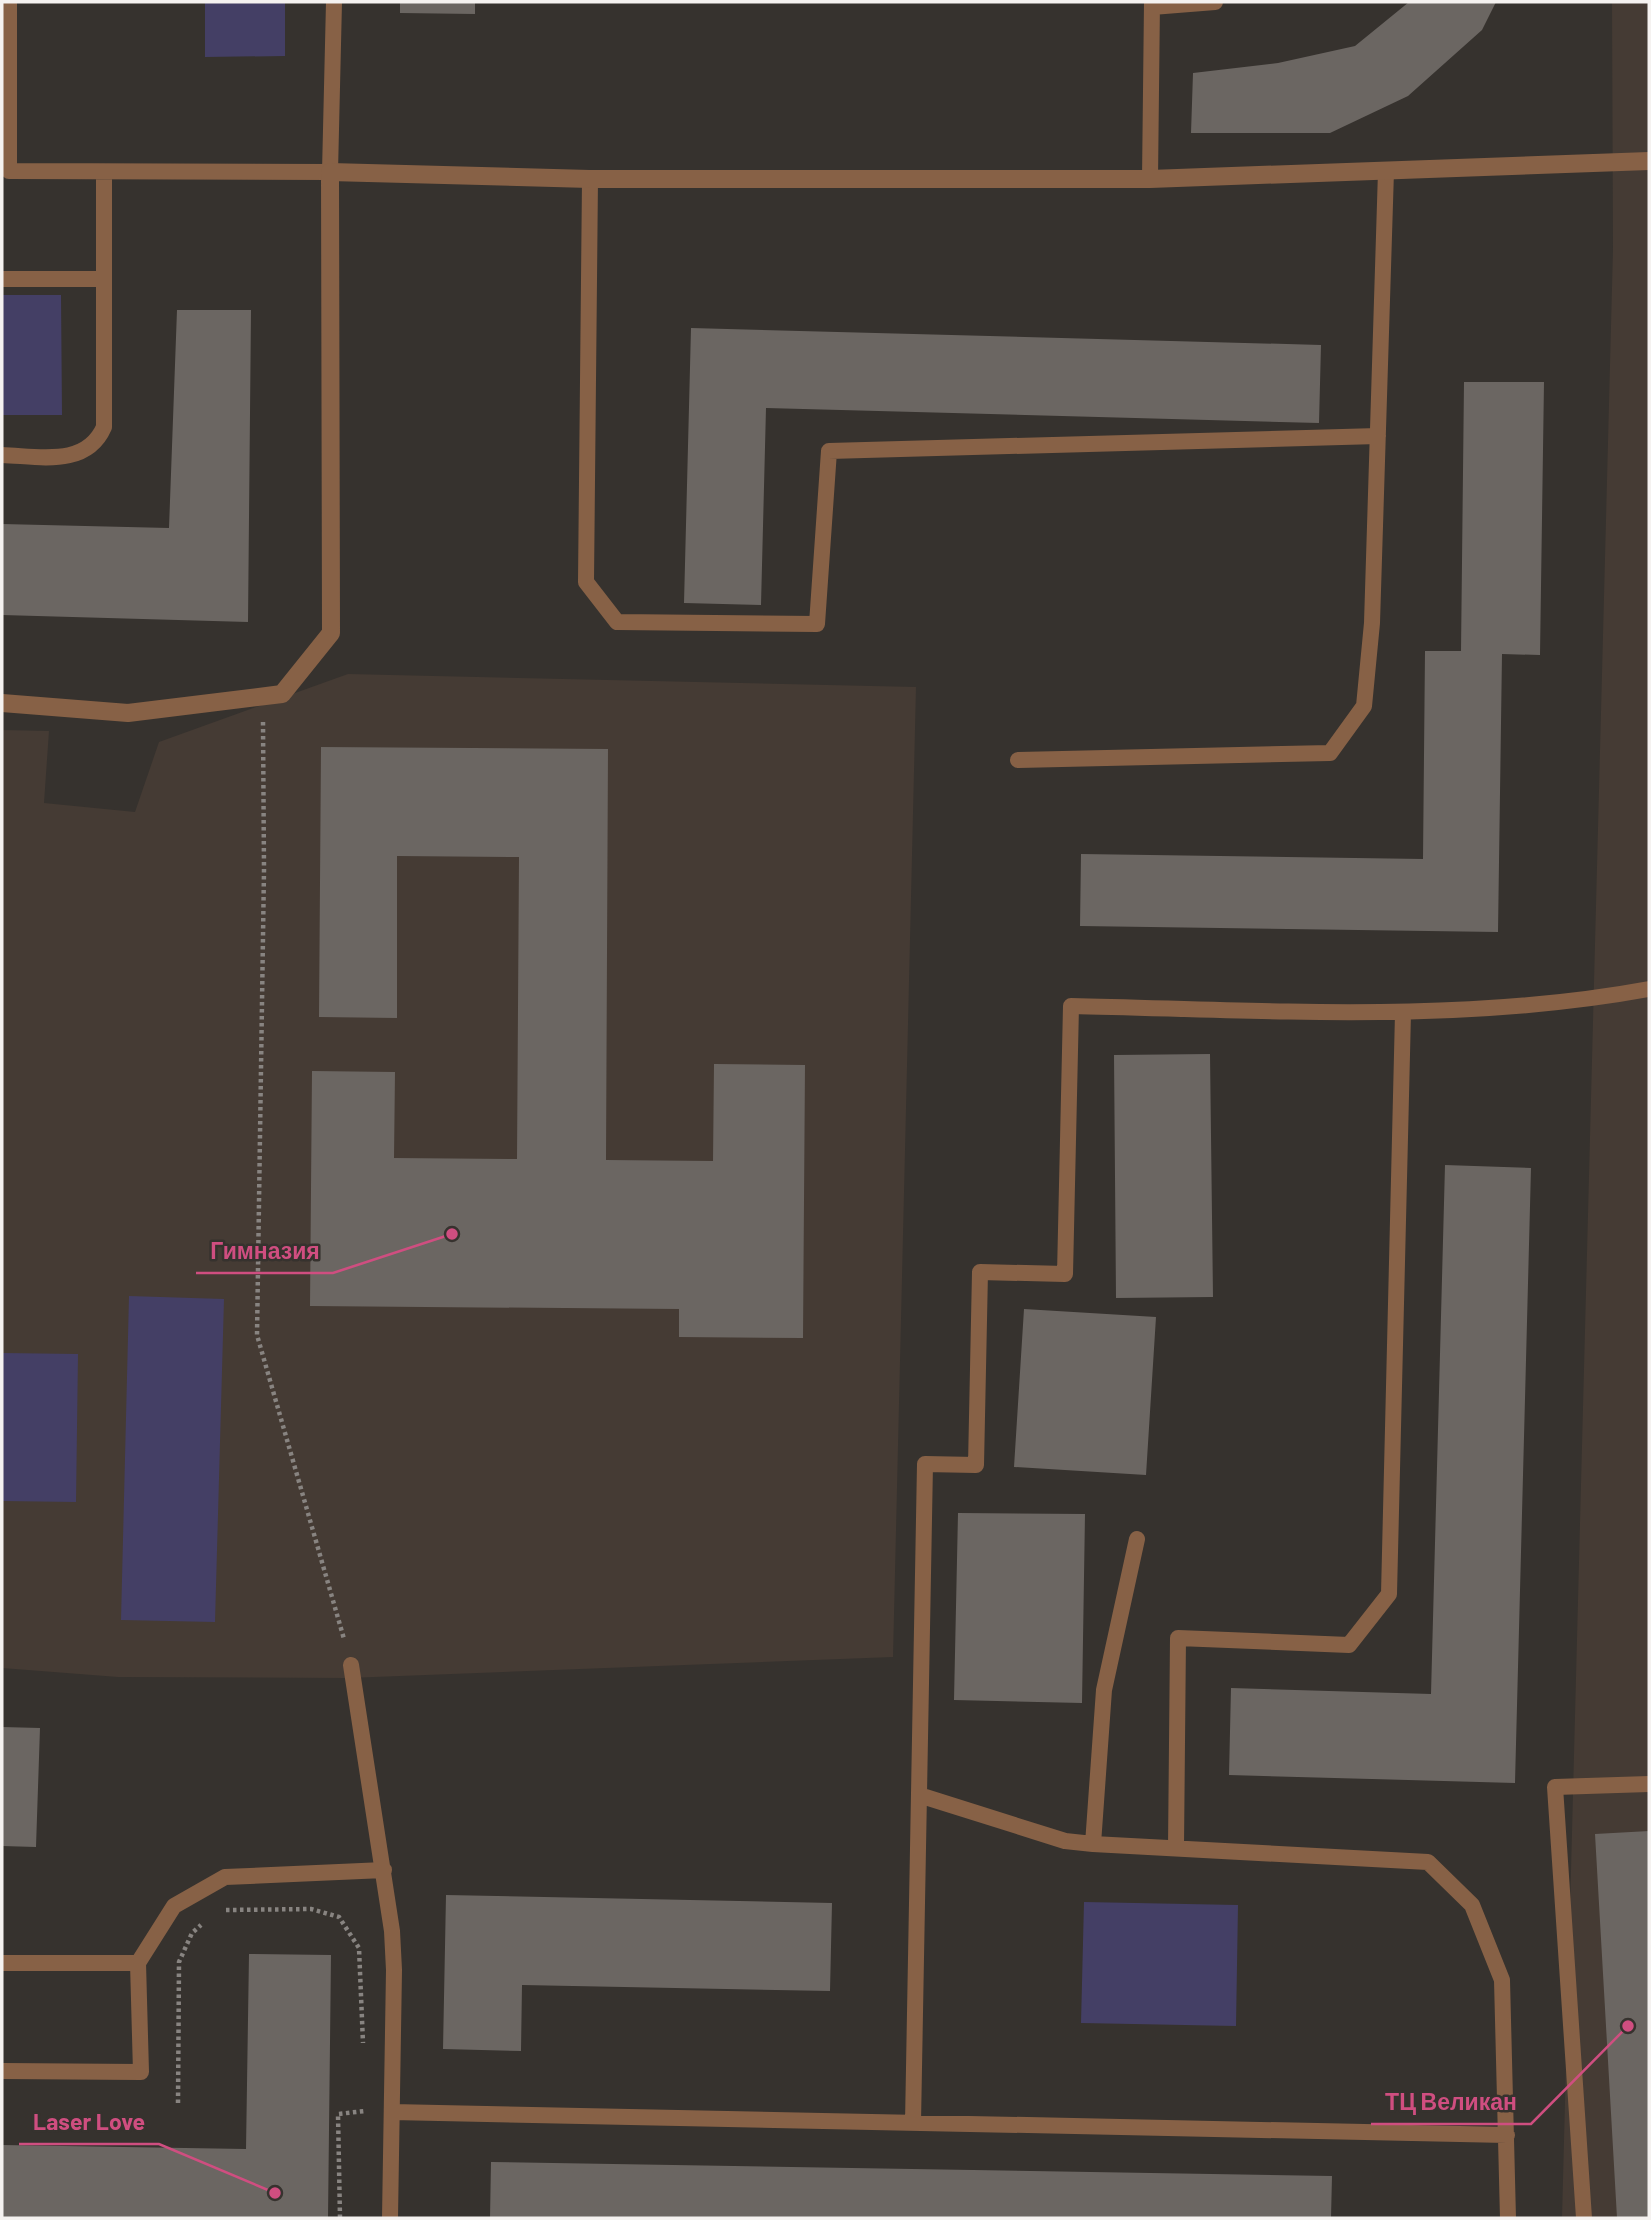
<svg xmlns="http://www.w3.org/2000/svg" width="1651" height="2220" font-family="Barlow,sans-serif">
  <rect width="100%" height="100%" fill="#36322e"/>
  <!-- built -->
  <path fill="#453b34" d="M1612,2H1649V2218H1562L1613,249Z
    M348,674L916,687L893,1657L348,1678L118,1677L2,1668V730L49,731L44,803L135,812L159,742Z"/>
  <!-- green -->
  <path fill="#443f65" d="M205,2H285V56L205,57Z
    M2,295H61L62,415H2Z
    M129,1296L224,1299L215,1622L121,1620Z
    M2,1353L78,1354L76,1502L2,1501Z
    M1084,1902L1238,1905L1236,2026L1081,2023Z"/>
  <!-- building -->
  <path fill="#6b6662" d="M400,2H475V14L400,13Z
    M1409,2H1496L1482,30L1408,96L1330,133H1191L1193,73L1278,63L1355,46Z
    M177,310H251L248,622L2,615V524L169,528Z
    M691,328L1321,345L1319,423L766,408L761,605L684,603Z
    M1464,382H1544L1540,655L1502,654L1498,932L1080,926L1081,854L1423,859L1425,651H1461Z
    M321,747L608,749L606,1160L713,1161L714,1064L805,1065L803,1338L679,1337V1309L310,1306L312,1071L395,1072L394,1158L517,1159L519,857L397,856V1018L319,1017Z
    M1210,1054L1213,1297L1116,1298L1114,1055Z
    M1445,1165L1531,1168L1515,1783L1229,1775L1231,1688L1431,1694Z
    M1024,1309L1156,1317L1146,1475L1014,1467Z
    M958,1513L1085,1514L1082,1703L954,1700Z
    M2,1727L40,1728L36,1847L2,1846Z
    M1649,1831V2218H1617L1595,1834Z
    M446,1895L832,1903L830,1991L522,1985L521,2051L443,2049Z
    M249,1954L331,1955L328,2218H2V2145L246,2149Z
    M491,2162L1332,2176L1331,2218H490Z"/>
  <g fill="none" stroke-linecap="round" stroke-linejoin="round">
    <!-- path -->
    <path stroke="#888481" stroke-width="4.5" stroke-dasharray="3.5 3.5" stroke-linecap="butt" d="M263,722L264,870L257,1335L344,1639
      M226,1910L311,1909L339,1917L359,1948L363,2043
      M178,2103L179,1962L192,1933L201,1925
      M340,2218L338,2114L365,2111"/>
    <!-- service -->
    <path stroke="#876146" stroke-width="16" d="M9,2V171L330,172L334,2
      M1152,7L1215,2
      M590,179L586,582L617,622L817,624L829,451L1378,436
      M1150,179L1152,2
      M2,279H104
      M2,455C38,456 86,468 104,427V172
      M1018,760L1330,753L1364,706L1372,623L1386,171
      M351,1665L392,1931L394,1970L390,2218
      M919,1795L1065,1841L1093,1844L1428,1862L1472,1905L1502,1980L1508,2218
      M1093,1844L1104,1690L1137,1539
      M1176,1847L1178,1638L1349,1645L1389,1594L1403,1013
      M2,1963H138
      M2,2071L141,2072L138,1963L174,1906L225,1877L384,1870
      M392,2112L1507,2135
      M913,2123L925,1464L976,1465L980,1272L1065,1274L1071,1006C1263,1010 1459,1024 1649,989
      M1584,2218L1555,1787L1649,1784"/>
    <!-- minor -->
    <path stroke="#876146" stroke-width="18" d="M2,703L128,713L282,694L331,633L330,172L590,179H1150L1649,161"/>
  </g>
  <!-- callouts -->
  <path fill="none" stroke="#cf4e80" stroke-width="2.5" d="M452 1234L333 1273H196M1628 2026L1531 2124H1371M275 2193L159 2144H19"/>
  <g fill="#cf4e80" stroke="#36322e" stroke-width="2.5">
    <circle cx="452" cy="1234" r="7"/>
    <circle cx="1628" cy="2026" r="7"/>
    <circle cx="275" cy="2193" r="7"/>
  </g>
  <g font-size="23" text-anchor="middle" font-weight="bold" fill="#cf4e80" stroke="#36322e" stroke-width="5" stroke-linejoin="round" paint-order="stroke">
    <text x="265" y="1259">Гимназия</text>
    <text x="1451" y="2110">ТЦ Великан</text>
    <text x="89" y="2130">Laser Love</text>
  </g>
  <!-- border -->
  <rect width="1651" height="2220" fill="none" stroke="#f5f2f0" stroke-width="7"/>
</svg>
